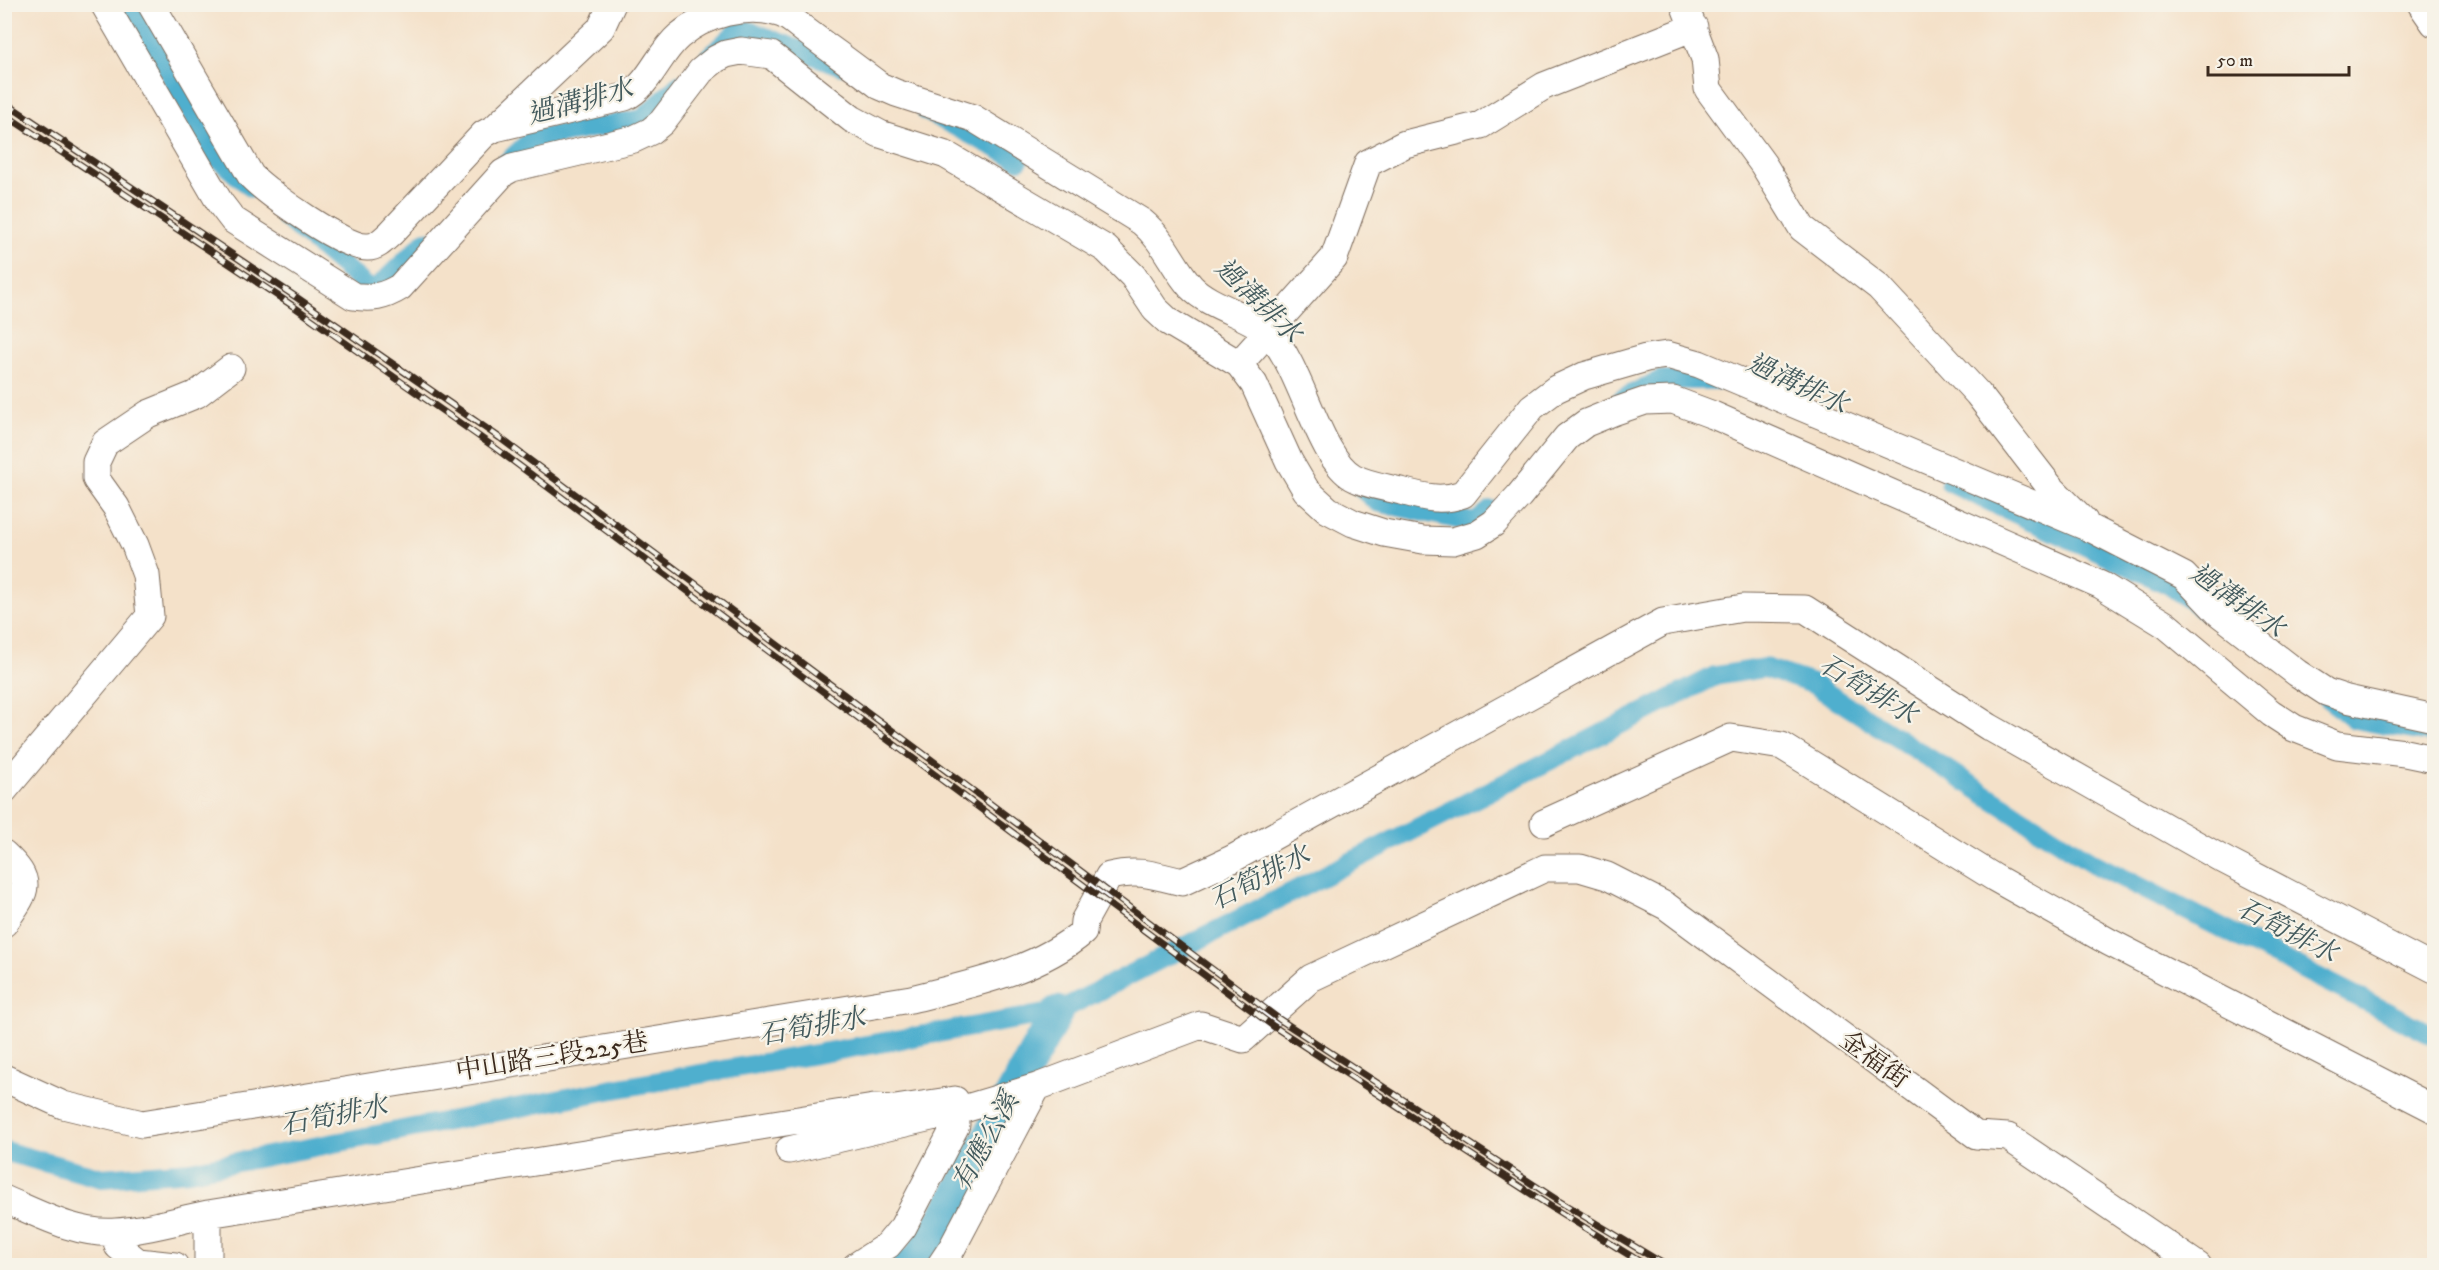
<svg xmlns="http://www.w3.org/2000/svg" width="2439" height="1270" font-family="'IM FELL DW Pica','Noto Serif TC',serif">
  <rect width="100%" height="100%" fill="#f7f3e8"/>
  <filter id="ink" filterUnits="userSpaceOnUse"><feTurbulence type="fractalNoise" baseFrequency=".0167" numOctaves="2"/><feDisplacementMap in="SourceGraphic" scale="12" xChannelSelector="R" yChannelSelector="G"/><feConvolveMatrix kernelMatrix="1 2 1 2 8 2 1 2 1" color-interpolation-filters="sRGB"/></filter>
  <filter id="wash" filterUnits="userSpaceOnUse"><feTurbulence type="fractalNoise" baseFrequency=".008" numOctaves="4" result="noise"/><feDisplacementMap in="SourceGraphic" scale="24" xChannelSelector="R" yChannelSelector="G"/><feGaussianBlur stdDeviation="1.35" result="paint"/><feColorMatrix in="noise" values="0 0 0 0 0 0 0 0 0 0 0 0 0 0 0 0 0 1.4 0 .05"/><feComposite in="paint" operator="in"/></filter>
  <g filter="url(#wash)">
    <rect width="100%" height="100%" fill="#f4e1c9"/>
    <g fill="none" stroke-linecap="round" stroke-linejoin="round">
      <!-- canal -->
      <path stroke="#4fafce" stroke-width="20" d="M130,4L215,156L252,188
        M709,57L741,28L842,66
        M926,111L1019,160
        M499,170L532,139L642,119L679,85
        M285,217L373,292L426,241
        M1622,399L1661,380H1725L1729,382
        M1353,481L1377,502L1475,523L1491,510
        M1950,483L2169,585L2205,610
        M2326,697L2355,719L2434,734
        M4,1151L102,1178L190,1171L614,1089L1057,1012L1715,676L1765,668L1813,684L2091,862L2434,1036"/>
      <!-- river -->
      <path stroke="#4fafce" stroke-width="33" d="M908,1266L917,1261L954,1200L1057,1012"/>
    </g>
  </g>
  <g filter="url(#ink)">
    <g fill="none" stroke-linecap="round" stroke-linejoin="round">
      <!-- minor casing -->
      <g stroke="#7c6a5a" stroke-width="29">
        <path id="minor" d="M104,4L220,203L233,220L353,296C371,299 384,297 400,287L503,173L512,168L634,139L651,131L662,122L701,71L716,59L726,54L741,51L771,55L852,119L880,134L946,155L1106,249L1133,276L1155,309L1169,322L1239,364L1254,384L1289,461L1306,490L1328,510L1353,523L1384,533L1423,540L1453,541L1477,534L1494,523L1519,496L1567,437L1586,423L1613,412L1645,401L1673,400L1713,415L2101,585L2166,625L2271,713L2294,728L2337,745L2405,753L2434,759
          M151,4L251,176C269,194 345,249 368,247C378,247 385,238 391,233L484,134L495,128L625,97C650,85 658,54 679,36C705,14 746,3 779,13C788,15 798,25 806,31C830,49 855,67 880,86L896,93L973,118L1142,222C1164,240 1173,267 1191,287C1210,307 1252,316 1269,333C1302,368 1318,457 1353,477C1367,485 1385,487 1401,491C1423,497 1441,502 1463,494L1532,407L1556,389L1584,376L1646,358L1667,355L1699,364L2094,530L2184,576L2219,613L2297,673L2326,692L2347,699L2434,718
          M1684,4L1705,59L1708,89L1763,164L1802,228L1879,287L1978,394L2050,487L2084,521
          M2421,4L2434,23
          M496,127L601,28L612,4
          M1239,364L1334,258L1368,163L1405,144L1481,125L1544,86L1694,27
          M4,790L150,616L146,575L135,545L116,507L96,479V462L105,443L148,414L197,394L231,368
          M1544,823L1731,738L1782,746L1995,878L2109,942L2434,1109
          M4,854C35,883 26,891 4,923
          M4,1078L63,1105L142,1124L911,999C970,984 1035,972 1083,932L1084,921L1109,876C1138,869 1154,875 1182,882L1232,859L1663,622L1743,608L1805,609L1989,727L2222,859L2434,969
          M789,1150L957,1111L1037,1087L1201,1025L1243,1039L1311,978L1545,868H1580L1607,876L1666,906L1976,1135L2008,1137L2198,1266
          M4,1199C39,1214 77,1235 116,1232C146,1230 178,1220 208,1214L874,1108L895,1109L955,1100L956,1125L903,1227L888,1245L856,1266
          M115,1232L118,1246L138,1262L175,1266
          M208,1266V1214
          M940,1266L952,1248L1037,1087"/>
      </g>
      <!-- minor -->
      <use href="#minor" stroke="#fff" stroke-width="27"/>
      <!-- rail casing -->
      <g stroke="#3b2a1e" stroke-width="7">
        <path id="rail" d="M4,102L296,297L500,438L1279,1019L1557,1200L1667,1266
          M4,114L293,306L494,447L1273,1026L1553,1208L1647,1266"/>
      </g>
      <!-- rail -->
      <use href="#rail" stroke="#f7f3e8" stroke-width="4.5" stroke-dasharray="14" stroke-linecap="butt"/>
    </g>
  </g>
  <g text-anchor="middle" dominant-baseline="central" stroke-width="4.5" stroke-linejoin="round" paint-order="stroke">
    <!-- street labels -->
    <g font-size="26" fill="#3b2a1e" stroke="#f7f3e8">
      <text transform="translate(552 1057) rotate(-9)">中山路三段225巷</text>
      <text transform="translate(1874 1060) rotate(36)">金福街</text>
    </g>
    <!-- water labels -->
    <g font-size="27" font-style="italic" fill="#42595c" stroke="#f7f3e8">
      <text transform="translate(580 102) rotate(-15)">過溝排水</text>
      <text transform="translate(1258 301) rotate(44)">過溝排水</text>
      <text transform="translate(1797 384) rotate(25)">過溝排水</text>
      <text transform="translate(2237 601) rotate(35)">過溝排水</text>
      <text transform="translate(1868 690) rotate(31)">石筍排水</text>
      <text transform="translate(1260 878) rotate(-27)">石筍排水</text>
      <text transform="translate(2287 931) rotate(27)">石筍排水</text>
      <text transform="translate(812 1027) rotate(-10)">石筍排水</text>
      <text transform="translate(334 1116) rotate(-11)">石筍排水</text>
      <text transform="translate(986 1142) rotate(-61)">有應公溪</text>
    </g>
  </g>
  <!-- margin -->
  <rect width="2439" height="1270" fill="none" stroke="#f7f3e8" stroke-width="24"/>
  <!-- scale -->
  <path d="M2208 66v9h141v-9" fill="none" stroke="#3b2a1e" stroke-width="3"/>
  <text x="2217" y="66" font-size="18" fill="#3b2a1e" stroke="#f7f3e8" stroke-width="4.5" paint-order="stroke">50 m</text>
</svg>
